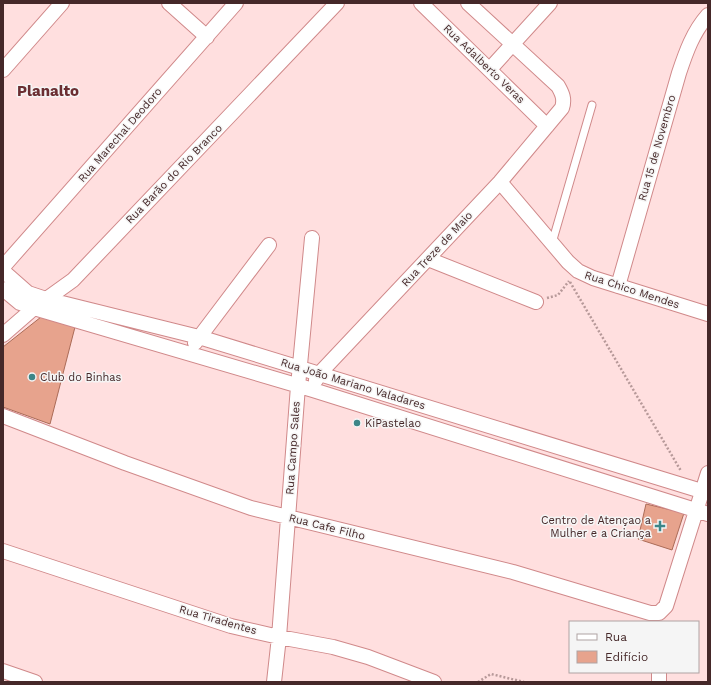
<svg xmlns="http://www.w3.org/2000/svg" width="711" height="685" font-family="'Work Sans',sans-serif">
  <rect width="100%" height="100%" fill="#ffdfdf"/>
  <!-- building -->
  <path fill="#e7a38d" stroke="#ab6b57" d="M41,317L75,327L50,424L3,407V347Z
    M646,504L684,513L672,550L638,539Z"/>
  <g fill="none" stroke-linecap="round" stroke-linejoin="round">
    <!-- lane casing -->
    <g stroke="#d0898a" stroke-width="9">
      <path id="lane" d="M552,243L592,105"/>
    </g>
    <!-- street casing -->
    <g stroke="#d0898a" stroke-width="16">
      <path id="street" d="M169,3L207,37
        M421,3L547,126
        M490,69L550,3
        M3,70L62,3
        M500,182L568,262L578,271L593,278L708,314
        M428,259L536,302
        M3,267L236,3
        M3,271L28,293L46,299L199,337L708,493
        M618,286L679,73C686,52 693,32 708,15
        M3,289L20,303L34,308L313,390L708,514
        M3,335L34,308L73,280L337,3
        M195,343L269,245
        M316,380L319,374L500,182L562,108C565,99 562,93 558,86L468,3
        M3,416L125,463L251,508L513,572L650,613H659
        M3,551L231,626L279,637L333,647L368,657L434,682
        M659,613L666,606L708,473
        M3,671L35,682
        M659,672V682
        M274,682L279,637L298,386L312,238"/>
    </g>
    <!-- path -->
    <path stroke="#b79999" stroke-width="2.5" stroke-dasharray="2 2" stroke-linecap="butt" d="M570,282L681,471
      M547,298L558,295L569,281
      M478,682L491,674L524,682"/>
    <!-- lane -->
    <use href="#lane" stroke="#fff" stroke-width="7"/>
    <!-- street -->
    <use href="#street" stroke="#fff" stroke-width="14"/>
  </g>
  <!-- markers -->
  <g fill="#3d8688" stroke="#f5f5f5" stroke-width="1.5">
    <circle cx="32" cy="377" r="4"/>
    <circle cx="357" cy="423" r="4"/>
    <path d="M658 520h4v4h4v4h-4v4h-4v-4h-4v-4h4z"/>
  </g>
  <g text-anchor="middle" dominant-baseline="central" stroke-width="3" stroke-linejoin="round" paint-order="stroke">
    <!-- street labels -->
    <g font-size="11" fill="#452829" stroke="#f5f5f5">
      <text transform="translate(484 64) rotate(44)">Rua Adalberto Veras</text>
      <text transform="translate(120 135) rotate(-49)">Rua Marechal Deodoro</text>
      <text transform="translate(657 148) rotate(-74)">Rua 15 de Novembro</text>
      <text transform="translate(174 174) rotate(-46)">Rua Barão do Rio Branco</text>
      <text transform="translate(437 249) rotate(-47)">Rua Treze de Maio</text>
      <text transform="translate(632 290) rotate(18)">Rua Chico Mendes</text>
      <text transform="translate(353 384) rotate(17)">Rua João Mariano Valadares</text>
      <text transform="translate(293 448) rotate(-86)">Rua Campo Sales</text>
      <text transform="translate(327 527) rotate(14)">Rua Cafe Filho</text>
      <text transform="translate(218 620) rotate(16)">Rua Tiradentes</text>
    </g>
    <!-- poi labels -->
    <g font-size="11" fill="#452829" stroke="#f5f5f5" text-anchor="start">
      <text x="40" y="377">Club do Binhas</text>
      <text x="365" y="423">KiPastelao</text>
      <text x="651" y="520" text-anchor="end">Centro de Atençao a<tspan x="651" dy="13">Mulher e a Criança</tspan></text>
    </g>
    <!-- district labels -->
    <g font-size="15" font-weight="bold" fill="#6b2e32" stroke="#f5f5f5">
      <text x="48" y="91">Planalto</text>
    </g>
  </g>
  <!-- border -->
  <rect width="711" height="685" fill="none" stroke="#452829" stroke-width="8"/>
  <!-- legend -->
  <rect x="569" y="621" width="130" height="52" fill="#f5f5f5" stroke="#afa3a3"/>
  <rect x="577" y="634" width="20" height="6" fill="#ffffff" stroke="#afa3a3"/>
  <text x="605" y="641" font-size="12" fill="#452829">Rua</text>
  <rect x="577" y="651" width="20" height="12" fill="#e7a38d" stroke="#afa3a3"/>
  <text x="605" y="661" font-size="12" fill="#452829">Edifício</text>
</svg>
